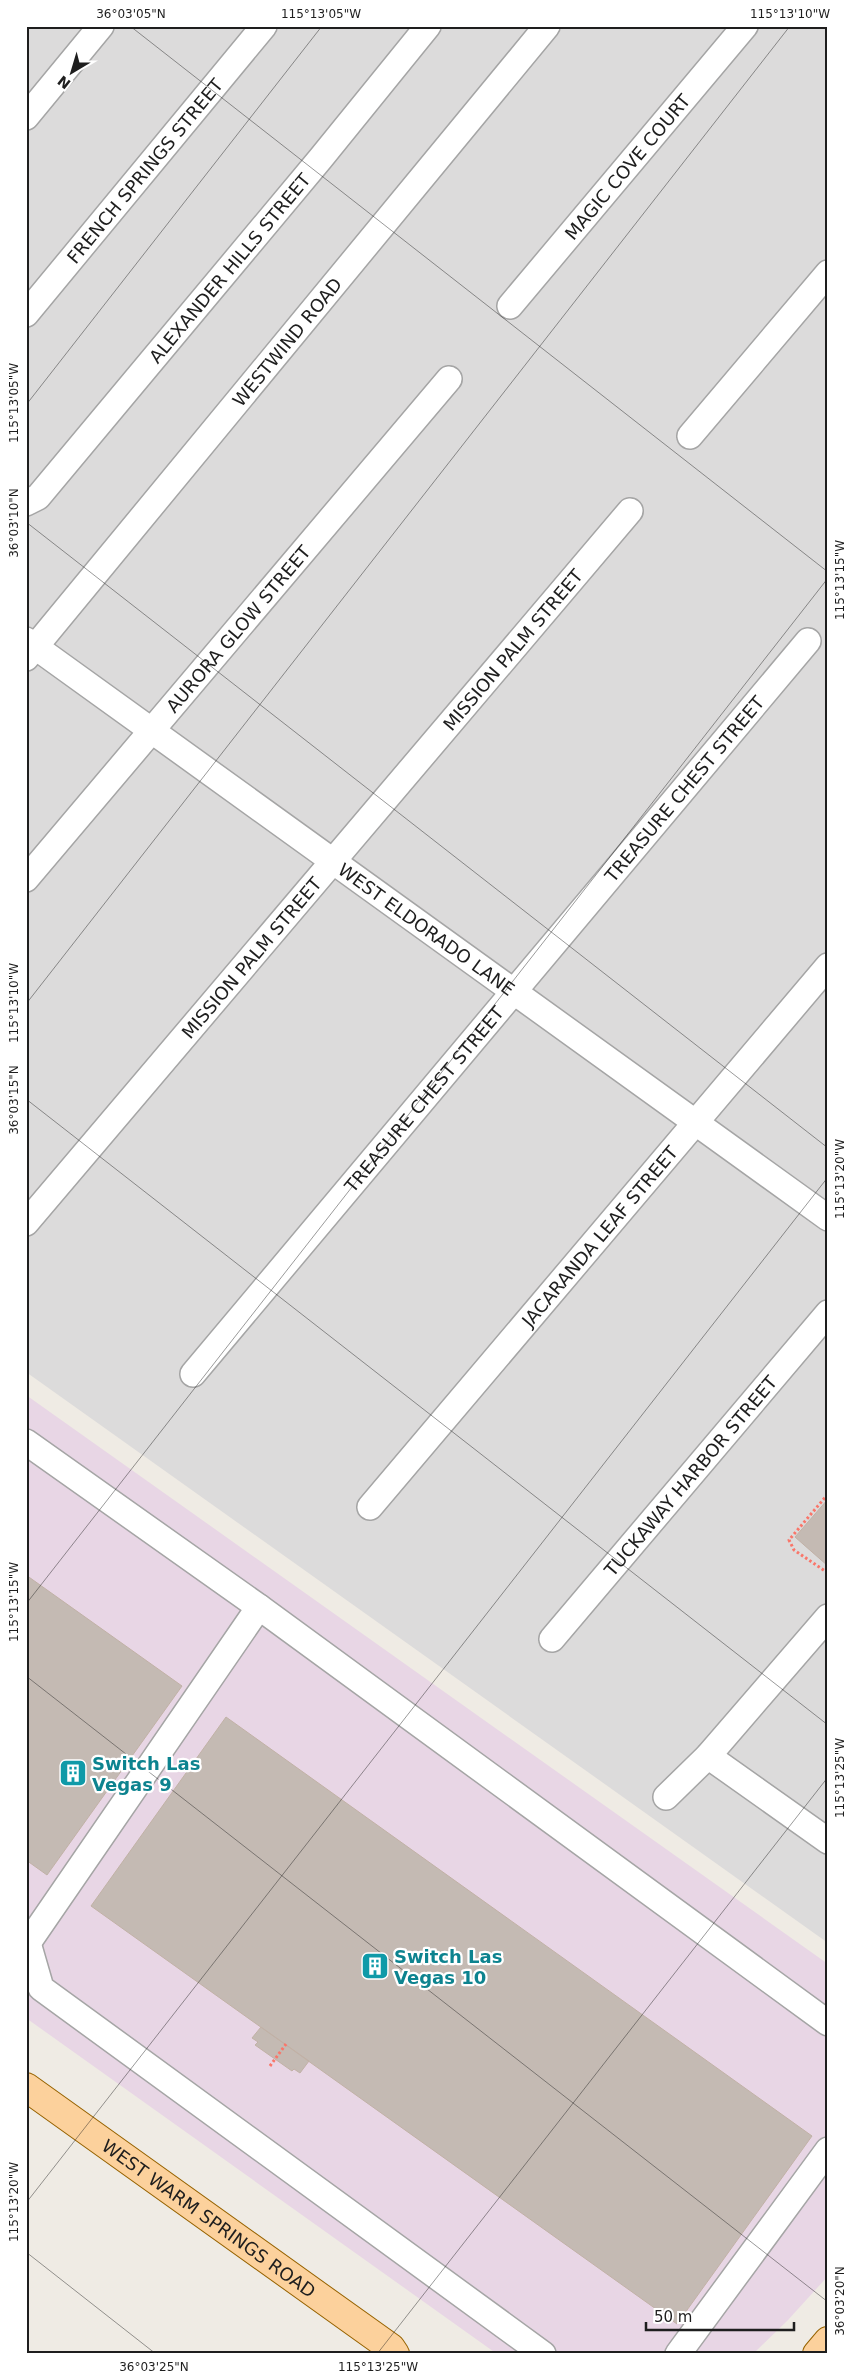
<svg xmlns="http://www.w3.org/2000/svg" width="854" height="2380" font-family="'DejaVu Sans',sans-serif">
  <rect width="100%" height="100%" fill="#efebe4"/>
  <!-- residential -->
  <path fill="#dcdbdb" d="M26,26H828V1943L26,1372Z"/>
  <!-- industrial -->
  <path fill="#e8d6e5" d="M26,1395L828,1964V2276L788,2320L753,2354H497L26,2018Z"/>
  <!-- building -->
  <path fill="#c4bab3" stroke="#c1b1a6" d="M828,1499V1566L795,1537Z
    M26,1575L182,1686L47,1875L26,1860Z
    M226,1717L812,2136L677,2324L91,1906Z
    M261,2027L309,2061L300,2073L294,2069L292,2071L255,2045L258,2042L252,2038Z"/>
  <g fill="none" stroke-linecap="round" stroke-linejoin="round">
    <!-- minor casing -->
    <g stroke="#a5a5a5" stroke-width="28">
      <g id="minor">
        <path d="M26,117L101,26"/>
        <path id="s1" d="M510,306L745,26"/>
        <path id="s2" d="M26,314L264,26"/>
        <path d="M690,436L828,273"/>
        <path id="s3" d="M26,503L38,497L321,158L428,26"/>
        <path id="s4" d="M26,640L828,1218"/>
        <path id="s5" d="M26,658L547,26"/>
        <path id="s6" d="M26,879L449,379"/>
        <path id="s7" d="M26,1223L630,511"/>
        <path id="s8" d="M193,1374L808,641"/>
        <path d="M26,1442L259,1607L828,2023"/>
        <path id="s9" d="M370,1507L828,966"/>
        <path id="s10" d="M552,1639L828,1313"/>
        <path d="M708,1756L828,1841"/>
        <path d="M666,1797L708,1756L828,1617"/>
        <path d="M26,1943H28L41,1988L543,2354"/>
        <path d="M28,1943L259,1607"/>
        <path d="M678,2354L828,2150"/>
      </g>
    </g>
    <!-- major casing -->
    <g stroke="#976300" stroke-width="30">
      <g id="major">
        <path id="s11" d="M26,2087L391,2348L395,2354"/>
        <path d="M817,2354L828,2341"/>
      </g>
    </g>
    <!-- path -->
    <path stroke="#f9766a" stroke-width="3" stroke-dasharray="2.5 2.5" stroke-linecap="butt" d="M828,1494L789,1540L794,1550L828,1573
      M270,2066L286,2044"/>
    <!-- minor -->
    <use href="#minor" stroke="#fff" stroke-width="25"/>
    <!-- major -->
    <use href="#major" stroke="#fcd19c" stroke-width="28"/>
  </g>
  <!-- ticks -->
  <path fill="none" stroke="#1e1e1e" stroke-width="1" stroke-opacity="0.45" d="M130,26L828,572M26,405L322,26M26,522L828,1148M26,1004L790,26M26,1099L828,1725M26,1604L828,578M26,1676L828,2302M26,2203L828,1177M26,2252L156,2354M377,2354L828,1777"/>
  <!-- icons -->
  <defs>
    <g id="building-square" transform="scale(1.4375)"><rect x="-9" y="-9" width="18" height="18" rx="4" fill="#0f9aa8" stroke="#fff"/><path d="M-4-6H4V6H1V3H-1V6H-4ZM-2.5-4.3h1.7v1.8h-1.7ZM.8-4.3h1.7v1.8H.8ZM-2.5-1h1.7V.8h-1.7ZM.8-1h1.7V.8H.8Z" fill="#fff"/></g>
  </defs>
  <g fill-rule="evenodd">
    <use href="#building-square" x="73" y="1773"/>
    <use href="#building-square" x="375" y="1966"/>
  </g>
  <g text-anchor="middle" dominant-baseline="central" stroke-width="4.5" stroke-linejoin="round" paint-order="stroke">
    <!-- street labels -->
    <g font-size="18" fill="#1e1e1e" stroke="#fff">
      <text stroke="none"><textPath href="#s1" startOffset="182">MAGIC COVE COURT</textPath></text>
      <text stroke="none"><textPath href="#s2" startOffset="186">FRENCH SPRINGS STREET</textPath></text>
      <text stroke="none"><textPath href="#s3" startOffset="312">ALEXANDER HILLS STREET</textPath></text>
      <text stroke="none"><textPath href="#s5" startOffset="410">WESTWIND ROAD</textPath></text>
      <text stroke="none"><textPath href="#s6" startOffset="328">AURORA GLOW STREET</textPath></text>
      <text stroke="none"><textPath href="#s7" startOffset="752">MISSION PALM STREET</textPath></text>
      <text stroke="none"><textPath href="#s8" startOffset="764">TREASURE CHEST STREET</textPath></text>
      <text stroke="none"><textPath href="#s4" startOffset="494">WEST ELDORADO LANE</textPath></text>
      <text stroke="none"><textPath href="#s7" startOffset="348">MISSION PALM STREET</textPath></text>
      <text stroke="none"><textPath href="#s8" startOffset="359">TREASURE CHEST STREET</textPath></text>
      <text stroke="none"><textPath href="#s9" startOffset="355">JACARANDA LEAF STREET</textPath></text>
      <text stroke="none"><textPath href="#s10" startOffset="214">TUCKAWAY HARBOR STREET</textPath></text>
      <text stroke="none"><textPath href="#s11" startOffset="225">WEST WARM SPRINGS ROAD</textPath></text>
    </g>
    <!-- culture labels -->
    <g font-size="18" font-weight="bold" fill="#0d838f" stroke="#fff" text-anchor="start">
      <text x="92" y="1763">Switch Las<tspan x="92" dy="21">Vegas 9</tspan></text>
      <text x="394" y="1956">Switch Las<tspan x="394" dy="21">Vegas 10</tspan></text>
    </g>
  </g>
  <!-- border -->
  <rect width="854" height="2380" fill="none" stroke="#ffffff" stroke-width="55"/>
  <!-- north arrow -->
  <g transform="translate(72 72) rotate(218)" stroke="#ffffff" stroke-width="4" paint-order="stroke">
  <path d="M0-4L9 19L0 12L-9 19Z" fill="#1e1e1e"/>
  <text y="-8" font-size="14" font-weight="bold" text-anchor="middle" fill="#1e1e1e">N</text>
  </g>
  <!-- scale -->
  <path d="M646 2322v8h148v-8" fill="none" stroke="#1e1e1e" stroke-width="2.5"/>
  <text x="654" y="2322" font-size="15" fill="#1e1e1e" stroke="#ffffff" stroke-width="4" paint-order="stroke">50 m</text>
  <rect x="28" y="28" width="798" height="2324" fill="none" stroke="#1e1e1e" stroke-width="2"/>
  <g font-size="12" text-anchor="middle" fill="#1e1e1e">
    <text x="131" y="18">36°03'05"N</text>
    <text x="321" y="18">115°13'05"W</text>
    <text x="790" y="18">115°13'10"W</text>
    <text transform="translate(14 403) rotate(-90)" y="4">115°13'05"W</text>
    <text transform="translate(14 523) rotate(-90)" y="4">36°03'10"N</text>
    <text transform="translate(840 580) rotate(-90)" y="4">115°13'15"W</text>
    <text transform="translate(14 1003) rotate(-90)" y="4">115°13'10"W</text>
    <text transform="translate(14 1100) rotate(-90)" y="4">36°03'15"N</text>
    <text transform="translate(840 1179) rotate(-90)" y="4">115°13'20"W</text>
    <text transform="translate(14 1602) rotate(-90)" y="4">115°13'15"W</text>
    <text transform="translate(840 1778) rotate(-90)" y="4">115°13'25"W</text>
    <text transform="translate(14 2202) rotate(-90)" y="4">115°13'20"W</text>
    <text transform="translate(840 2301) rotate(-90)" y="4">36°03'20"N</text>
    <text x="154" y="2371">36°03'25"N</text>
    <text x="378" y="2371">115°13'25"W</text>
  </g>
</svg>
